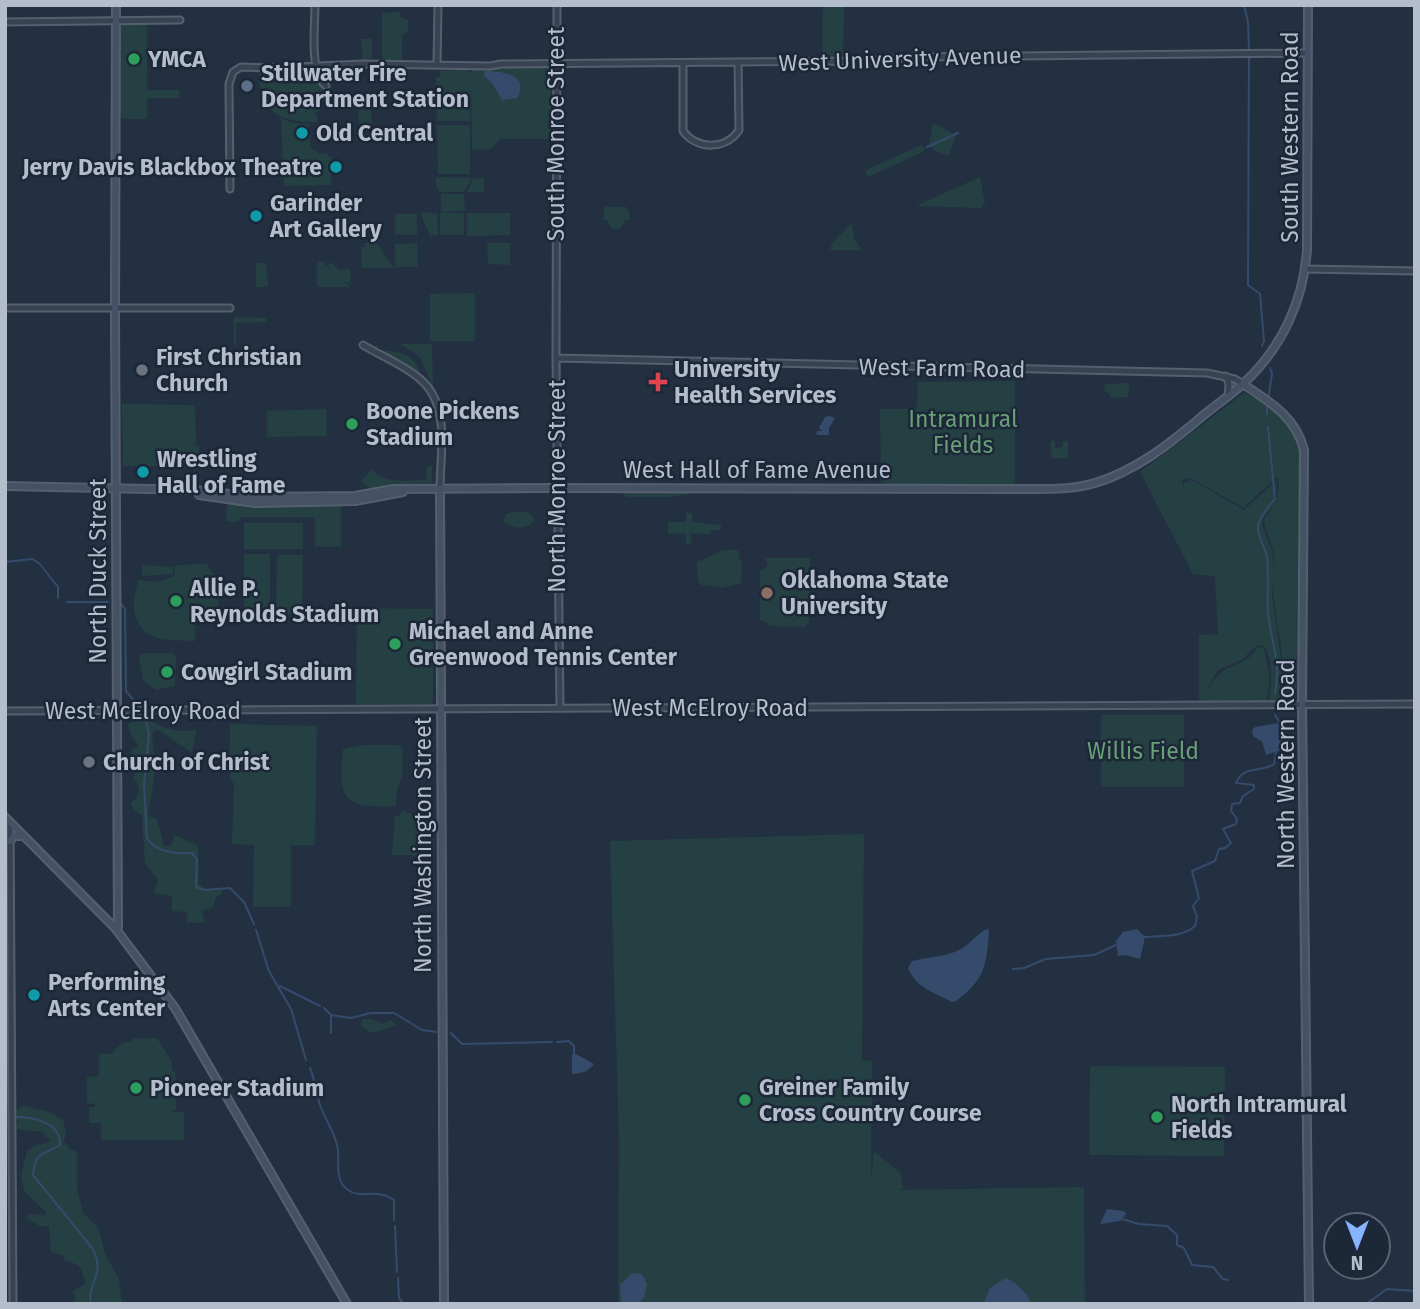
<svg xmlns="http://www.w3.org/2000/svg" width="1420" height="1309" font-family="'Fira Sans',sans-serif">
  <rect width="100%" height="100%" fill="#233042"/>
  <!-- green -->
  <path fill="#254043" d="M823,5L844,6L843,59H822Z
    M401,12L400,17L408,20V31L402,36V61H382V13Z
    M123,24H147V90H179V98H147V119H123L120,115L121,27Z
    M361,39H372V59H363Z
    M548,68L551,72V139H501L490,149L472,150L471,86L470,121H437L436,77H440V71L466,70L471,73L472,69Z
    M268,71L284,85L269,71H307C314,78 317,85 326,91L324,101H320V111L314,112L317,115V122C278,122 260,113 259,72Z
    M358,110H371L372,130H360Z
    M281,118L292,123L309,124L310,147L320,154L328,153V157H331V185L284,186Z
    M933,123L956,135L949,156L934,150L929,145Z
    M437,125H470V174H438Z
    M921,145L925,148L923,152L870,176L866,175V170Z
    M436,177L472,178L464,192H440L436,187Z
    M980,177L985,203L981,208L916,206Z
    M484,178V192H467L473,179Z
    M441,194H464L465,211L441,212Z
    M604,207H626L629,211V220H625L620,229H613L608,223V220H604Z
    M420,212L437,213L438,235L430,236Z
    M440,213H464V235H440Z
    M467,213H510V235L467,236Z
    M395,214H417V235H395Z
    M852,223L854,238L862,250H830L832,243Z
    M365,243H377L394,268H362L361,247H365Z
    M417,243L418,267H395V244Z
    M487,243H510V265L488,264Z
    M317,261H322L336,274L328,265L330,262L339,270L350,269L351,285L344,280L350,287H317Z
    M256,263H266L268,287H256Z
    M475,293V341H430V294Z
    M234,317L266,318V322L236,323V346H234Z
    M400,344H432L433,388L420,357Z
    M376,345H378V350C396,351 416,353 420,374H416L375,350Z
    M1015,381V485H883L881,481L880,409H917L918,382Z
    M1129,383L1128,397L1110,398V393L1105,392L1104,384Z
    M1244,393C1268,402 1295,426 1301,451L1296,697L1294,701H1283C1287,667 1278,633 1274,599C1272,584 1276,570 1274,555C1272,543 1265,532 1264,519C1276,505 1280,496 1278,477C1265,488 1255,495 1244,508L1193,479L1186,478L1182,481L1184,488V483L1190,480L1194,481L1244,510L1277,480L1275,504L1263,518L1262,525L1272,552L1275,570L1272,596L1283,673L1282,702H1268C1272,685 1274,662 1264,646L1258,645L1241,660L1218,670L1205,692C1209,687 1214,678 1220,674C1233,663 1249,663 1258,647H1262L1264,649L1270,679L1266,702H1199V635L1218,634L1215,576L1193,574L1140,472Z
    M122,404L195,405L196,446H199V466H123Z
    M326,409L327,436L267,437V411Z
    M1051,441H1055V448L1062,447L1063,441H1068V458H1051Z
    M432,466V483L388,484L384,488L370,489L361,481L372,469C381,485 409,480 426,480L427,467Z
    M614,487L694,488L690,494L671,497H627Z
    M227,504L341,505V547H315V517H241L237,522L226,521Z
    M513,512H528L535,520C526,530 512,530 503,521L506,514Z
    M686,513H692V522L721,525V530H711V534L691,533V545L686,544V534L668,533V522H686Z
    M244,523H303V549H244Z
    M723,550H738L740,560H742L741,583L722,588L701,585L698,581L697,562Z
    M244,554H270V613H244Z
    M277,555H303L302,614H276Z
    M765,558H810L809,624H806V627L769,626V624L760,620V571L768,566Z
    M206,564L219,580L218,623H195V641C168,640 138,643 134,608C133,600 137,589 138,580L157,582L174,576L175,565Z
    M142,565L173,567V574L142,576Z
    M357,608L433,609V701L431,704H356Z
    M141,653H172L176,657L175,686L156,690L143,680L139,659Z
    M149,714L150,720C165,730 180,733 197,730L192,753L157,729L152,734L155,772L148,816L157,819L164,846L171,845L175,835L198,846L199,884L206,889L222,890L221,895L216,897L213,907L202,910L205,923H187V912L172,911V896L154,893L158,880L145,863L142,815L133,810L131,803L137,797L139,788L133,777L139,768L132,762V759L135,758L131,752L132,749L138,747V744L132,737L128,725L139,715Z
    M1101,715H1184V787H1101Z
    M230,724L317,726L315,845H291V907H253L254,845L232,844L234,784L230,778Z
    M363,745H398L403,749L402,778L397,789L396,806C345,808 337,801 343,749Z
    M402,810L434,824V856L392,855L395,816H399Z
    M864,834L862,1060L872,1061L871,1181L874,1151L900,1173L903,1188L899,1190L1084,1187L1085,1304H618L619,1140L610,841Z
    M362,1019H372L382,1024L391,1020L396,1025L372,1033L361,1026Z
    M157,1038L172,1062V1071H175L176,1081L183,1083L185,1090L183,1097L176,1099V1109L172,1110L173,1112H184V1140H101V1123H89V1107H95V1104L87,1103V1077L99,1076V1054H111L122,1043L132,1041V1039Z
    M1090,1066L1225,1067L1224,1156L1089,1155Z
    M24,1106L49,1112L63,1120L66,1134L63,1142L68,1145L69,1149L77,1152V1189L83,1213L99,1229L105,1254L119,1279L122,1304H75L74,1299L76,1296L73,1294V1291L86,1283C80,1268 82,1264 65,1261L64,1256L51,1252L49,1226H40L27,1219L28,1214L45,1215L46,1212L24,1191L21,1176L27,1151L36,1145L51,1142L43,1132L16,1129L18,1121L14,1114L18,1109Z"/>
  <!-- water -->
  <path fill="#354b6b" d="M485,71C502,71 530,75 517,98L502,100L493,84L484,76Z
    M830,416L835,418L829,428V435H816L817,431H822L819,428L825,417Z
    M1280,723V732L1287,745L1285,749L1266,755L1262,742L1253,736L1252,730L1255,727Z
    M987,929L989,930C987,964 985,980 956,1001L952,1002C934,992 917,989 908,968L912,961C928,957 946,957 961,949C972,943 976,934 987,929Z
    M1137,929L1145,937L1140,959L1126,955L1118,956L1116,941L1123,932Z
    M574,1053L594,1064C588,1072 582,1073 572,1074V1055Z
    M1107,1209L1124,1211L1126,1214L1120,1221L1100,1224Z
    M632,1273L642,1274L647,1284L644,1298L637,1304H621L620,1285Z
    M1006,1278C1017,1283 1027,1292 1031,1304H983L990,1288Z"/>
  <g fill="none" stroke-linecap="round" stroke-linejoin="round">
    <!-- stream -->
    <path stroke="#354b6b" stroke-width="2" d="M1244,5L1248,22L1249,50L1248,285L1260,294L1264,341L1262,346
      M927,147L958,133
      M1268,400L1272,374L1270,368
      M1267,415V405
      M1268,427L1275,499C1269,505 1260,517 1258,526C1257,536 1265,547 1267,557C1269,575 1267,593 1268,611C1270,639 1282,664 1275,692
      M5,562L32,559L39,563L58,587V598
      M67,602H108
      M120,603L125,609L126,691L140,708
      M144,712L149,733L144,784L147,838C156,853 176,854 192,853L197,859L196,887L204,890L230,888L244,902L254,924
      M1275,715L1280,723
      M256,930L269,971L291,1009L306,1060
      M1145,937C1163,935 1181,938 1195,926L1197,917L1193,906L1199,898L1192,871L1215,861L1219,849L1225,848L1231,843L1223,829L1236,824L1237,819L1231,811L1232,804L1240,803L1243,796L1254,789V785L1236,783C1243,765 1261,773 1274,764L1276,753
      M1013,969L1024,968L1046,959L1094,955L1116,945
      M280,986L320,1006
      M324,1008L331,1015V1033
      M331,1015L351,1018L371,1013H394L422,1030L436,1032
      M451,1033L462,1044L552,1042
      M557,1042L569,1041L574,1046V1053
      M310,1068C315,1080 316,1093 320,1105C325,1120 336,1133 338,1150C339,1163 335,1182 348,1190C362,1200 375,1187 394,1200V1220
      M14,1117C33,1117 61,1122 60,1145C43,1155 35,1151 33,1175L93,1249C106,1277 87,1280 91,1304
      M1122,1219L1139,1224L1167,1226L1177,1235V1245L1184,1248L1192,1265L1213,1267L1223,1279L1228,1280
      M395,1226L397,1272
      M398,1278L399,1298L404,1304
      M1313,1302L1315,1304
      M1288,1304L1298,1303
      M1366,1304L1387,1289L1415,1291"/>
    <!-- tertiary casing -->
    <g stroke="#55606f" stroke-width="9">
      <path id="tertiary" d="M315,5C315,26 309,73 326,86
        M557,5L556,358L560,708
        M5,22L180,20
        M683,63V131C697,150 726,150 739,130L738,62
        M437,65L438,5
        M230,189L229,84L233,72L241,67L275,68L363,64L490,66L501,64L868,61L912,57L1308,53
        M1305,269L1415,271
        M5,308H230
        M363,345C381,356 404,365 420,379C451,405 440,453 440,489
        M556,358L1207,373L1235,379L1243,384
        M1226,376L1229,384L1228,396
        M5,711L1415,704
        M10,822L13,1304"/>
    </g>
    <!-- secondary casing -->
    <g stroke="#55606f" stroke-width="10">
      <path id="secondary" d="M116,5L115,312L118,927
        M1243,384C1270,402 1296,417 1304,450L1302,704L1309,1304
        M5,486L195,490L255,497L355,496L393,489L552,488L1021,489C1045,489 1072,490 1095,483C1135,471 1168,445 1199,419C1214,406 1231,395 1245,382C1282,347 1304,300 1307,249L1308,5
        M440,489L444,1304
        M199,495L255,503L355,501L403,492
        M5,817L115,928L175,1008L347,1304
        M10,841L14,836H23"/>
    </g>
    <!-- tertiary -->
    <use href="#tertiary" stroke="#374252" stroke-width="5"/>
    <!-- secondary -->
    <use href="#secondary" stroke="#455165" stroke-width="6"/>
  </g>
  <!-- markers -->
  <g fill="#2e9e5b" stroke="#1c2737" stroke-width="2.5">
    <circle cx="134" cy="59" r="7"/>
    <circle cx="352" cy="424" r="7"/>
    <circle cx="176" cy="601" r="7"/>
    <circle cx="395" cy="644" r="7"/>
    <circle cx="167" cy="672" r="7"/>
    <circle cx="136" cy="1088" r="7"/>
    <circle cx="745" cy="1100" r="7"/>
    <circle cx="1157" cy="1117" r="7"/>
  </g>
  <circle fill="#5c6f8a" stroke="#1c2737" stroke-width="2.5" cx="247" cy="86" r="7"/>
  <g fill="#0f9aa8" stroke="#1c2737" stroke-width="2.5">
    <circle cx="302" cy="133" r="7"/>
    <circle cx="336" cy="167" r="7"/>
    <circle cx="256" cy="216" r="7"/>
    <circle cx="143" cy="472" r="7"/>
    <circle cx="34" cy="995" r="7"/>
  </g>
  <g fill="#6b7280" stroke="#1c2737" stroke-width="2.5">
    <circle cx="142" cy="370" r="7"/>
    <circle cx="89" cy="762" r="7"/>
  </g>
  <path fill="#e0444e" stroke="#1c2737" stroke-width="2.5" d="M654.5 371.5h7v7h7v7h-7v7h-7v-7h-7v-7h7z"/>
  <circle fill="#8d6e63" stroke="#1c2737" stroke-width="2.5" cx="767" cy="593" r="7"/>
  <g text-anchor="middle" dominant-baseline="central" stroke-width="5" stroke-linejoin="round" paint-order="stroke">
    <!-- poi labels -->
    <g font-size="23" font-weight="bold" fill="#b4bdcc" stroke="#1c2737" text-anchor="start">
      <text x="148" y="59">YMCA</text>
      <text x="261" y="73">Stillwater Fire<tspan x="261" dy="26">Department Station</tspan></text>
      <text x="316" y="133">Old Central</text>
      <text x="322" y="167" text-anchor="end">Jerry Davis Blackbox Theatre</text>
      <text x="270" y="203">Garinder<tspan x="270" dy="26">Art Gallery</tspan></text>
      <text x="156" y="357">First Christian<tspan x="156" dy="26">Church</tspan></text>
      <text x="674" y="369">University<tspan x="674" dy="26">Health Services</tspan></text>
      <text x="366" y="411">Boone Pickens<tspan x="366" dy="26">Stadium</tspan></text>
      <text x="157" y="459">Wrestling<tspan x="157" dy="26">Hall of Fame</tspan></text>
      <text x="781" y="580">Oklahoma State<tspan x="781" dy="26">University</tspan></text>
      <text x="190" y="588">Allie P.<tspan x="190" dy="26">Reynolds Stadium</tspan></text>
      <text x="409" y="631">Michael and Anne<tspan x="409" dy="26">Greenwood Tennis Center</tspan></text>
      <text x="181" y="672">Cowgirl Stadium</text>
      <text x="103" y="762">Church of Christ</text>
      <text x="48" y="982">Performing<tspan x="48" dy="26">Arts Center</tspan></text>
      <text x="759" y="1087">Greiner Family<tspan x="759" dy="26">Cross Country Course</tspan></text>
      <text x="150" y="1088">Pioneer Stadium</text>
      <text x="1171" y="1104">North Intramural<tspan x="1171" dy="26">Fields</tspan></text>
    </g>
    <!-- street labels -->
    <g font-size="23" fill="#b4bdcc" stroke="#1c2737">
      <text transform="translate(900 59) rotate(-2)">West University Avenue</text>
      <text transform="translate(556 134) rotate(-90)">South Monroe Street</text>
      <text transform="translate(1290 137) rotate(-90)">South Western Road</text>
      <text transform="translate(942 368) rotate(1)">West Farm Road</text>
      <text x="757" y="470">West Hall of Fame Avenue</text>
      <text transform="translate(557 486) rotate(-90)">North Monroe Street</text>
      <text transform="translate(98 571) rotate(-90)">North Duck Street</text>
      <text x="710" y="708">West McElroy Road</text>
      <text x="143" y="711">West McElroy Road</text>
      <text transform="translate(1286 764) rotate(-90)">North Western Road</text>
      <text transform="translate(423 845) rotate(-90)">North Washington Street</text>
    </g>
    <!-- park labels -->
    <g font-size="23" fill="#699f76" stroke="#1c2737">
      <text x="963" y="419">Intramural<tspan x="963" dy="26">Fields</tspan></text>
      <text x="1143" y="751">Willis Field</text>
    </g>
  </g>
  <!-- border -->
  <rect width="1420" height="1309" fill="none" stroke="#b4bdcc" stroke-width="14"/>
  <!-- north arrow -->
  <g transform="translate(1357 1246) rotate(180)"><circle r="33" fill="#1c2737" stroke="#596373" stroke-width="2"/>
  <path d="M0-5L12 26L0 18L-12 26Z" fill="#86b4ff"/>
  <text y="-10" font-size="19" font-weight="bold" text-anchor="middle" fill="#b4bdcc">N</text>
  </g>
</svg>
